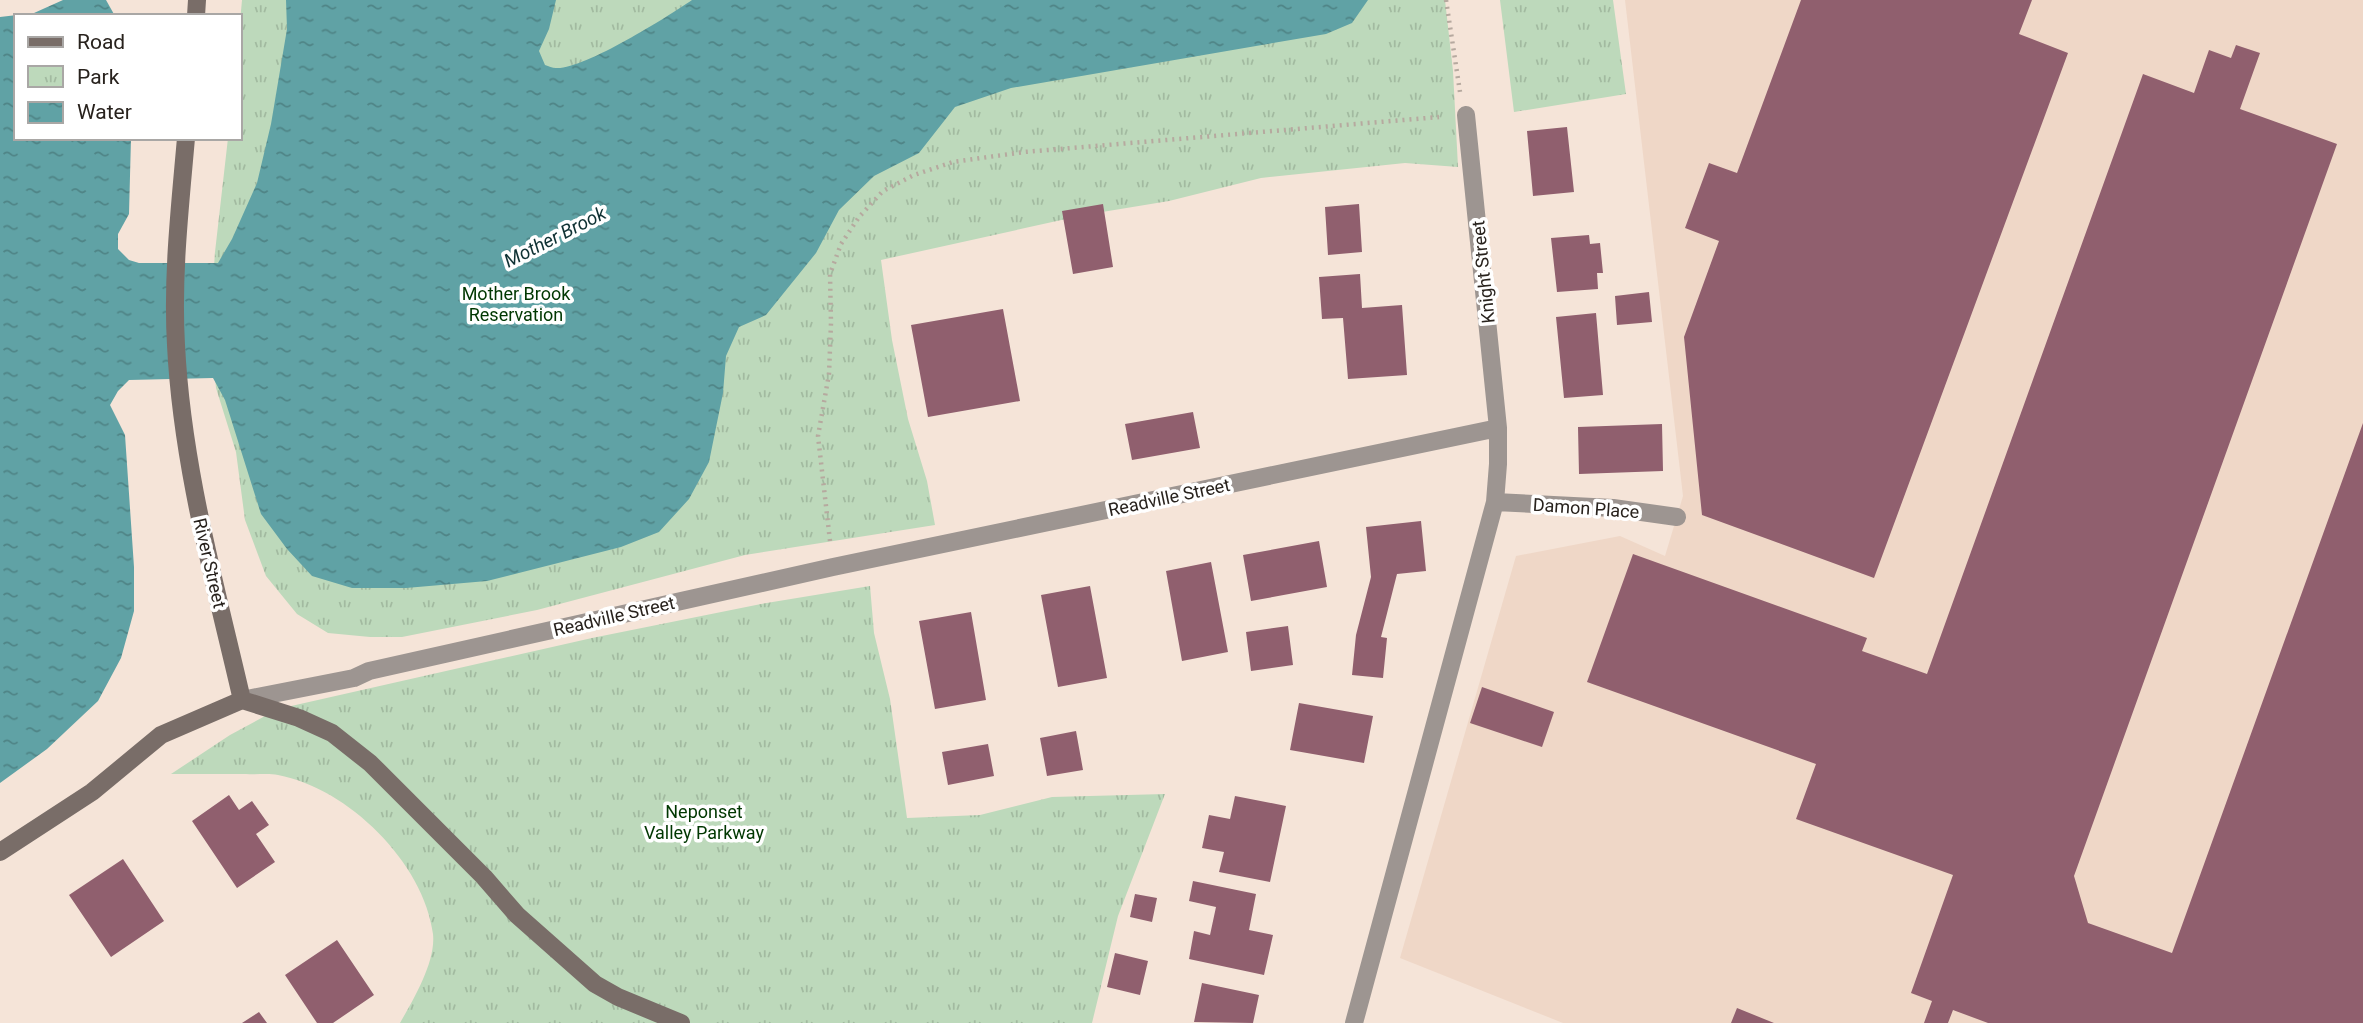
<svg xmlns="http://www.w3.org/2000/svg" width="2363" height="1023" font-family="Roboto,sans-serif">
  <defs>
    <pattern id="park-tufts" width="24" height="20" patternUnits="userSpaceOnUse" patternTransform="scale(1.75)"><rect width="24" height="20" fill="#bdd9bb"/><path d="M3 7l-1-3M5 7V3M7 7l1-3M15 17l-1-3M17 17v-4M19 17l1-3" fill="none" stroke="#a2baa0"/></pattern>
    <pattern id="water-ripples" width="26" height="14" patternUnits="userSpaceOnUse" patternTransform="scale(1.75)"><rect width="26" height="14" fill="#60a2a5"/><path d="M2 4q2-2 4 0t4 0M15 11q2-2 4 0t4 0" fill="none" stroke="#4f8486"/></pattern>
  </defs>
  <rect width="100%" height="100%" fill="#f5e4d8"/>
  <!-- built -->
  <path fill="#efd7c7" d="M1625,0H2363V1023H1563L1400,958L1516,556L1620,536L1665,556L1683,496Z"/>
  <!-- park -->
  <path fill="url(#park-tufts)" d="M242,0H1445L1453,71L1458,167L1405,163L1261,178L1169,201L1084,215L881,260L892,340L908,419L927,481L935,525L745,555L537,610L402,637H370L328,633L297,614L266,576L245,520L236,452L216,388L210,326L215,252L228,138H240V22Z
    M1500,0H1613L1626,94L1514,112Z
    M870,586L874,633L890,699L907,818L980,815L1052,797L1165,794L1118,916L1092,1023H400C413,1000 436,962 433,934C424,863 348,788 278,775C268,773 256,775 246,774C221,774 196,774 171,774L230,735L278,709L592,638L761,604Z"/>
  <!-- water -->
  <path fill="url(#water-ripples)" d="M63,0H106L115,16H16V138H131L129,214L118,234V249L129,260L139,263H218L232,239L257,183L271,124L287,29L286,0H556L549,29L539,51L545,65C549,66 552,68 556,68C583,70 667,17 692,0H1368L1352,23L1326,34L1011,88L955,107L919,153L874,176L839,210L816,253L766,315L739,327L726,356L723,393L709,462L689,499L659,532L621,547L487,581L406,588H352L312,576L287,549L261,514L225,400L213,378L129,380L118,391L110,405L125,435L134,567V611L121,658L98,701L47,749L0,783V17L34,13Z"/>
  <!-- building -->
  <path fill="#905f6e" d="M1801,0H2032L2019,34L2068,53L1874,578L1702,515L1684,337L1719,241L1685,228L1709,163L1737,173Z
    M2236,45L2260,53L2240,109L2337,144L2074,876L2088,923L2172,953L2363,423V1023H1988L1953,1010L1948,1023H1924L1932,1001L1911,993L1953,875L1796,819L1816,764L1587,682L1633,554L1867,638L1862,651L1927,674L2143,74L2194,93L2209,50L2231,58Z
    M1567,127L1574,192L1533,196L1527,131Z
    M1103,204L1113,267L1073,274L1062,211Z
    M1359,204L1362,252L1328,255L1325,207Z
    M1589,235L1590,244L1600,243L1603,273H1597L1598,289L1557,292L1551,238Z
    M1360,274L1362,308L1402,305L1407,375L1348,379L1343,318L1322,319L1319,277Z
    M1649,292L1652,322L1617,325L1615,296Z
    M1003,309L1020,401L928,417L911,325Z
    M1596,313L1603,395L1564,398L1556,317Z
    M1193,412L1200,448L1132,460L1125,424Z
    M1662,424L1663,471L1579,474L1578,427Z
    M1421,521L1426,571L1397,574L1381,637L1387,638L1383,678L1352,675L1356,635L1371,577L1366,527Z
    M1319,541L1327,587L1251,601L1243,555Z
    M1211,562L1228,652L1182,661L1166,571Z
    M1090,586L1107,678L1058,687L1041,595Z
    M971,612L986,700L935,709L919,621Z
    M1288,626L1293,665L1251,671L1246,632Z
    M1482,687L1554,712L1542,747L1470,723Z
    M1299,703L1373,716L1364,763L1290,750Z
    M1076,731L1083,770L1047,776L1040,738Z
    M988,744L994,776L948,785L942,752Z
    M229,795L239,810L252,801L269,825L256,834L275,862L237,888L192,821Z
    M1235,796L1286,806L1270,882L1219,872L1224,852L1202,848L1209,815L1230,819Z
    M123,859L164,921L111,957L69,895Z
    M1193,881L1256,894L1249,930L1273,935L1264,975L1189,959L1194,931L1210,935L1216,907L1189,901Z
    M1135,894L1157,898L1152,922L1130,917Z
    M337,940L374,995L333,1023H317L285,975Z
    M1115,953L1148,961L1140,995L1107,987Z
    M1202,983L1259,995L1253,1023L1194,1022Z
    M1737,1008L1774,1023H1731Z
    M259,1012L267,1023H242Z"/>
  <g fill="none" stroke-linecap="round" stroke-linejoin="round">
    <!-- path -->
    <path stroke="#b6a99f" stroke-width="4.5" stroke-dasharray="2 5" stroke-linecap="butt" d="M1446,0L1460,92
      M830,541L818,436L829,374L831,323L830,274L841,244L859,217L883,191L914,175L953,162L1024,152L1439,117"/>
    <!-- street -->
    <path stroke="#9d9591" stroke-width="18" d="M1495,502L1613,508L1677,517
      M242,700L354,678L369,671L833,567L1498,428
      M1354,1023L1495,502L1498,464V428L1466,115"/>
    <!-- secondary -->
    <path stroke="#796d68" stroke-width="18" d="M196,16L197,0
      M186,138C180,207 172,276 176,345C182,466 215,583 242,700
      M242,700L299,718L332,733L370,763L484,877L517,915L595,984L618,997L681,1023
      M0,852L92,792L161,735L242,700"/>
  </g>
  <g text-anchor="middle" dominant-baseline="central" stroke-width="7" stroke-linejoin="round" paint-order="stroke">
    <!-- street labels -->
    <g font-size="18" fill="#28221d" stroke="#fff">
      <text transform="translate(1483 272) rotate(-96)">Knight Street</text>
      <text transform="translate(1169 497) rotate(-12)">Readville Street</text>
      <text transform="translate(1586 508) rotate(4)">Damon Place</text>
      <text transform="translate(210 563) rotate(77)">River Street</text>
      <text transform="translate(614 616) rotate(-13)">Readville Street</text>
    </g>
    <!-- park labels -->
    <g font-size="18" fill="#003701" stroke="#fff">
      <text x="516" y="293">Mother Brook<tspan x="516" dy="21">Reservation</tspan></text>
      <text x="704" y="811">Neponset<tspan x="704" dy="21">Valley Parkway</tspan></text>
    </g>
    <!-- water labels -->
    <g font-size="19" font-style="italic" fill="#103234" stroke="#fff">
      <text transform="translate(555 237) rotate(-27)">Mother Brook</text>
    </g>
  </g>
  <!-- legend -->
  <rect x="14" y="14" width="228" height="126" fill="#ffffff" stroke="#a9a7a5" stroke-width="2"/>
  <rect x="28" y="37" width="35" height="10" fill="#796d68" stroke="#a9a7a5" stroke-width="2"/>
  <text x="77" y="49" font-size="21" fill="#28221d">Road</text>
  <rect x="28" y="66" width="35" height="21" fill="url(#park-tufts)" stroke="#a9a7a5" stroke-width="2"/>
  <text x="77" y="84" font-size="21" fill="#28221d">Park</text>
  <rect x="28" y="102" width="35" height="21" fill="url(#water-ripples)" stroke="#a9a7a5" stroke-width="2"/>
  <text x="77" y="119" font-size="21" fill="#28221d">Water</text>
</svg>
